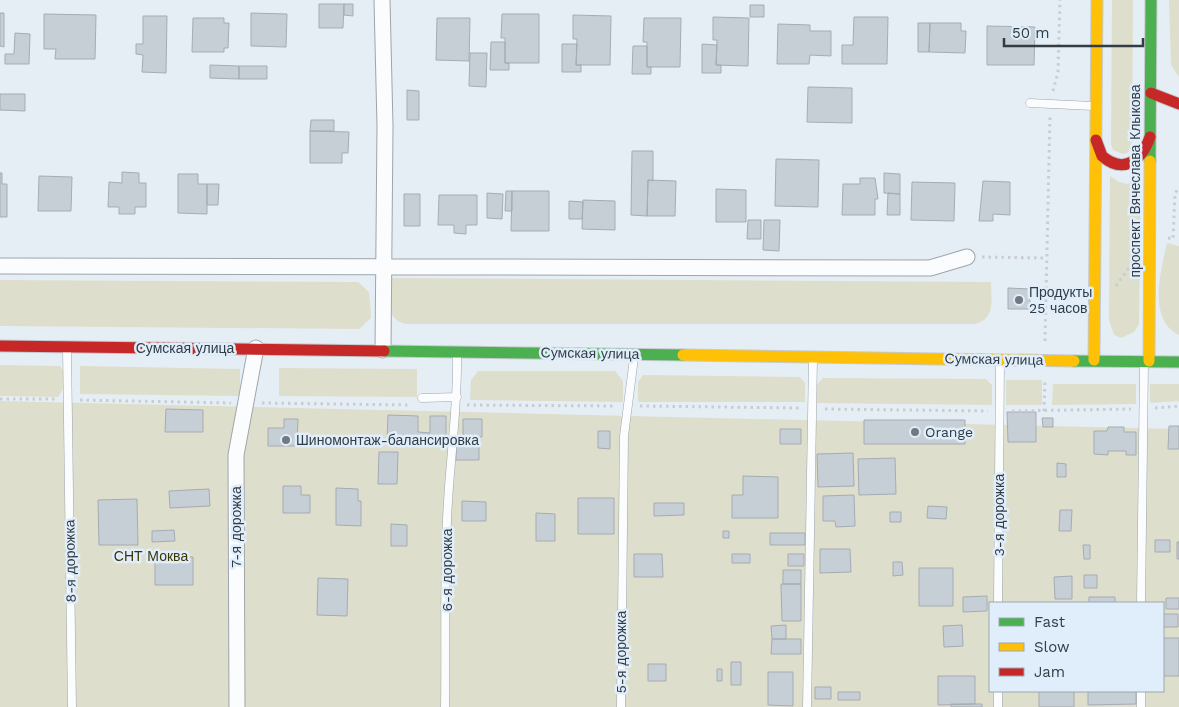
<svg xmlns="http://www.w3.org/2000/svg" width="1179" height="707" font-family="'Work Sans',sans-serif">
  <rect width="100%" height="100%" fill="#e6eef5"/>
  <!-- green -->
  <path fill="#dedecc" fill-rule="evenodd" d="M1112,0H1133L1132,141L1129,152L1123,154L1113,150L1111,144Z
    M1169,0H1179V77L1171,65Z
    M1141,175L1139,324L1134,332L1121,338L1114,335L1109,320L1110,176L1119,182L1128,184Z
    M1167,243L1179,246V335C1147,320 1161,270 1167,243Z
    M392,278L991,282C991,299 996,319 975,324H405L398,321L392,315Z
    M0,280L358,282L369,292L371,318L359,329L0,326Z
    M0,365L60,366L65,373L64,388L58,397L0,396Z
    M80,366L240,369V396L80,394Z
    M279,368L417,369V397L279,396Z
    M478,371H615L623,381V402L470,400L471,380Z
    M643,375L800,377L805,383V402H638V382Z
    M823,378L986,379L992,385V405L817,403V384Z
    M1006,380H1042V405H1006Z
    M1053,384H1136V404L1052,405Z
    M1150,384H1179V401L1150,403Z
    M0,401L1179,429V707H0ZM990,603H1163V691H990Z"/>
  <!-- building -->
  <path fill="#c7cfd6" stroke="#a5acb2" d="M319,4H344L343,28H319Z
    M344,4H353V16L344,15Z
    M750,5H764V17H750Z
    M0,13H4V47L0,46Z
    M251,13L287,14L286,47L251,46Z
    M44,14L96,15L95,59H55L56,49H44Z
    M502,14H539V63H505V38H501Z
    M573,15L611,16L610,65H576L577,39H573Z
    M143,16H167L166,73L142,72L143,55L136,54V44H143Z
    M713,17L749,18L748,66L716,65L717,40H713Z
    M854,17H888L887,64H842V45H853Z
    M193,18H224V23H229L228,48H224V52H192Z
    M437,18H470L469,61L436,60Z
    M644,18H681L680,67H647V42H643Z
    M918,23H930L929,52H918Z
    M930,23H961V31H966L965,53L929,52Z
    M778,24L810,25V31H831V56L810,55L809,64H777Z
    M987,26L1035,27L1034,65H987Z
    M15,33L30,34L29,64H5V54H14Z
    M491,42H505V63H509V70H490Z
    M562,44H577L576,65H581V72H562Z
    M702,44L717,45L716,65H721V73H702Z
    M633,46H647V67H651V74H632Z
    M470,53H487L486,87L469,86Z
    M210,65L239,66V79L210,78Z
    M239,66H267V79H239Z
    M808,87L852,88V123L807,122Z
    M407,90L419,91V120H407Z
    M0,94H25V111L0,110Z
    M311,120H334V131H310Z
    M310,131L349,132L348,153H342V163H310Z
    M632,151H653V181L648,180L647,216L631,215Z
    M776,159L819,160L818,207L775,206Z
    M122,172L139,173V183H146V207H135V214H119V207H108L109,182L122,183Z
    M0,173H2V184H7V217H0Z
    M884,173L900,174V194L884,193Z
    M178,174H198V184H207V214L178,213Z
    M39,176L72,177L71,211H38Z
    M860,178H875L878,199H875V215H842L843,184H860Z
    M648,180L676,181L675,216H647Z
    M983,181L1010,182V215L993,214V221H979Z
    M912,182L955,183L954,221L911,220Z
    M207,184H219L218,205H207Z
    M716,189L746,190V222H716Z
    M506,191H512V211H505Z
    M512,191H549V231H511Z
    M487,193L503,194L502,219L487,218Z
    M888,193L900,194V215H887Z
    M404,194H420V226H404Z
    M439,195H477V225H466V234L454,233V225H438Z
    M583,200L615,201V230L582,229Z
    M569,201L583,202L582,219H569Z
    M748,220H761V239H747Z
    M764,220H780L779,251L763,250Z
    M1008,288L1030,289V309H1008Z
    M166,409L203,410V432H165Z
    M1007,412H1036V442H1008Z
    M388,415L418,416V432L430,433V416H446V441L387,440Z
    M1042,418H1053V427H1043Z
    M284,419H298L297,446H268V428H284Z
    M463,419H482V437H463Z
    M864,420H965V444H864Z
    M1169,426H1179V449H1168Z
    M1108,427H1124V432H1136V455H1126V451H1108V455L1094,454V431H1107Z
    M780,429H801V444H780Z
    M598,431H610V449L598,448Z
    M479,446V460H456V447Z
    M379,452H398L397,484H378Z
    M853,453L854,486L818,487L817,454Z
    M895,458L896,494L859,495L858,459Z
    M1057,463L1066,464V477H1057Z
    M743,476L778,477V518H732V495H743Z
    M283,486H301V495H310V513H283Z
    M336,488L358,489V501H361V526L336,525Z
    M209,489L210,506L170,508L169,491Z
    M854,495L855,526L836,527L835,521H823V496Z
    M578,498H614V534H578Z
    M137,499L138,545H99L98,500Z
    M462,501L486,502V521H462Z
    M654,503H684V515L654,516Z
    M928,506L947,507L946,519L927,518Z
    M1060,510H1072L1071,531H1059Z
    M890,512H901V522H890Z
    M536,513L555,514V541H536Z
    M391,524L407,525V546H391Z
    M174,530L175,541L152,542V531Z
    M723,531H729V538H723Z
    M770,533H805V545H770Z
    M1155,540H1170V552H1155Z
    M1177,542H1179V559H1177Z
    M1083,545H1090V559H1084Z
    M820,549H850L851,572L820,573Z
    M634,554H662L663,577H634Z
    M732,554H750V563H732Z
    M788,554H804V566H788Z
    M155,557H193V585H155Z
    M893,562H902L903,575L893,576Z
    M919,568H953V606H919Z
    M783,570H801V584H783Z
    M1084,575H1097V588H1084Z
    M1072,576V599H1055L1054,577Z
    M318,578L348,579L347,616L317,615Z
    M781,584H801V621H782Z
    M987,596V611L963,612V597Z
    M1089,597H1115V603H1089Z
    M1166,598H1179V609H1166Z
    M1163,614H1178V627H1163Z
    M786,625V639H772L771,626Z
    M962,625L963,646L944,647L943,626Z
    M1163,638H1179V676H1163Z
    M772,639H801V654H771Z
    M731,662H741V685H731Z
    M648,664H666V681H648Z
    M717,669H722V681H717Z
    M768,672H793V706L768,705Z
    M938,676H975V704L938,705Z
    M815,687H831V699H815Z
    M1039,691H1074V707H1039Z
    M1088,691H1136V704L1088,705Z
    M838,692H860V700H838Z
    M951,704H982V707H951Z"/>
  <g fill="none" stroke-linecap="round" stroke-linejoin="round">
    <!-- lane casing -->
    <g stroke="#9da5ac" stroke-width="9">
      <path id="lane" d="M1030,103L1093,106
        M67,349L72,707
        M422,398L457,397
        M998,603L1000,362
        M1141,603L1144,365
        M445,707C446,645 444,582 447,520C449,465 458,411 457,356
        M621,707L624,436L634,358
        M807,707L813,359
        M998,707V691
        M1141,707V691"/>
    </g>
    <!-- street casing -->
    <g stroke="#9da5ac" stroke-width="17">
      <path id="street" d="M382,0L385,126L383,350
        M0,266L930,268L967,257
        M237,707L236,455L256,348"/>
    </g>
    <!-- fast casing -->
    <g stroke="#c5cace" stroke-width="13">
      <path id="fast" d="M1150,161L1151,0
        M384,351L683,355
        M1074,361L1179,362"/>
    </g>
    <!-- slow casing -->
    <g stroke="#c5cace" stroke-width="13">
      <path id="slow" d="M683,355L1074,361
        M1094,360L1097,0
        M1149,361L1150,161"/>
    </g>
    <!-- jam casing -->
    <g stroke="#c5cace" stroke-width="13">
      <path id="jam" d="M1151,93L1179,104
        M1096,140L1102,156C1124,175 1142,160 1150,137
        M0,346L384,351"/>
    </g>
    <!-- path -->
    <path stroke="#c9cdd1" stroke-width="3" stroke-dasharray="2.5 4" stroke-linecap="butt" d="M1053,91L1058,72L1060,0
      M1168,238L1173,239L1175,193L1179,188
      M982,257L1047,258
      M1116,286L1129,268
      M1046,292L1076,291
      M1045,341L1050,115
      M0,399H56
      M80,400L231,403
      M262,403L411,405
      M467,405L616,406
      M640,406L801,408
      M1155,408L1179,406
      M825,409L988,411
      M1012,411L1131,409
      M1044,411L1045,380"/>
    <!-- lane -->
    <use href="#lane" stroke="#fbfcfe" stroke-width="8"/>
    <!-- street -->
    <use href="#street" stroke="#fbfcfe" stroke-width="15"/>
    <!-- fast -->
    <use href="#fast" stroke="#4caf50" stroke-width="11"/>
    <!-- slow -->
    <use href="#slow" stroke="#ffc107" stroke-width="11"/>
    <!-- jam -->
    <use href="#jam" stroke="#c62828" stroke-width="11"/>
  </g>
  <!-- markers -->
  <g fill="#717a82" stroke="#e0eefb" stroke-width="2">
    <circle cx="1019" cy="300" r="5"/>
    <circle cx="915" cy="432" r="5"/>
    <circle cx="286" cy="440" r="5"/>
  </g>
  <g text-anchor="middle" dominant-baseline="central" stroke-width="5" stroke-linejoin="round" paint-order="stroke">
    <!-- street labels -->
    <g font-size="14" fill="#323c44" stroke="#e0eefb">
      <text transform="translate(1135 181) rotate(-90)">проспект Вячеслава Клыкова</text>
      <text x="185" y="348">Сумская улица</text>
      <text transform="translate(590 353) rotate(1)">Сумская улица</text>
      <text transform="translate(994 359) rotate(1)">Сумская улица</text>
      <text transform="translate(999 515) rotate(-90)">3-я дорожка</text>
      <text transform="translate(236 527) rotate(-90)">7-я дорожка</text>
      <text transform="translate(70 561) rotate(-91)">8-я дорожка</text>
      <text transform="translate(447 570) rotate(-90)">6-я дорожка</text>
      <text transform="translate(621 652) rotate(-90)">5-я дорожка</text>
    </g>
    <!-- poi labels -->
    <g font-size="14" fill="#323c44" stroke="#e0eefb" text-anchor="start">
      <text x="1029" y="292">Продукты<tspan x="1029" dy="16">25 часов</tspan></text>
      <text x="925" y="432">Orange</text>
      <text x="296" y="440">Шиномонтаж-балансировка</text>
    </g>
    <!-- park labels -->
    <g font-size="14" fill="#3c3403" stroke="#e0eefb">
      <text x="151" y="556">СНТ Моква</text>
    </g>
  </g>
  <!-- legend -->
  <rect x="989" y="602" width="175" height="90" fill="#e0eefb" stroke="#9aa7b2"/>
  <rect x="999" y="618" width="25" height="8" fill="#4caf50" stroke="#9aa7b2"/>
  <text x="1034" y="627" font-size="15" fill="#323c44">Fast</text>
  <rect x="999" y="643" width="25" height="8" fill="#ffc107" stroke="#9aa7b2"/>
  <text x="1034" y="652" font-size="15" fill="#323c44">Slow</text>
  <rect x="999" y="668" width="25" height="8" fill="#c62828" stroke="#9aa7b2"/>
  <text x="1034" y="677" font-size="15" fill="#323c44">Jam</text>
  <!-- scale -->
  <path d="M1004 38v8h139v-8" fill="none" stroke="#323c44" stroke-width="2.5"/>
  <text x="1012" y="38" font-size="15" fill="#323c44" stroke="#e0eefb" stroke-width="4" paint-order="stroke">50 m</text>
</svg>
